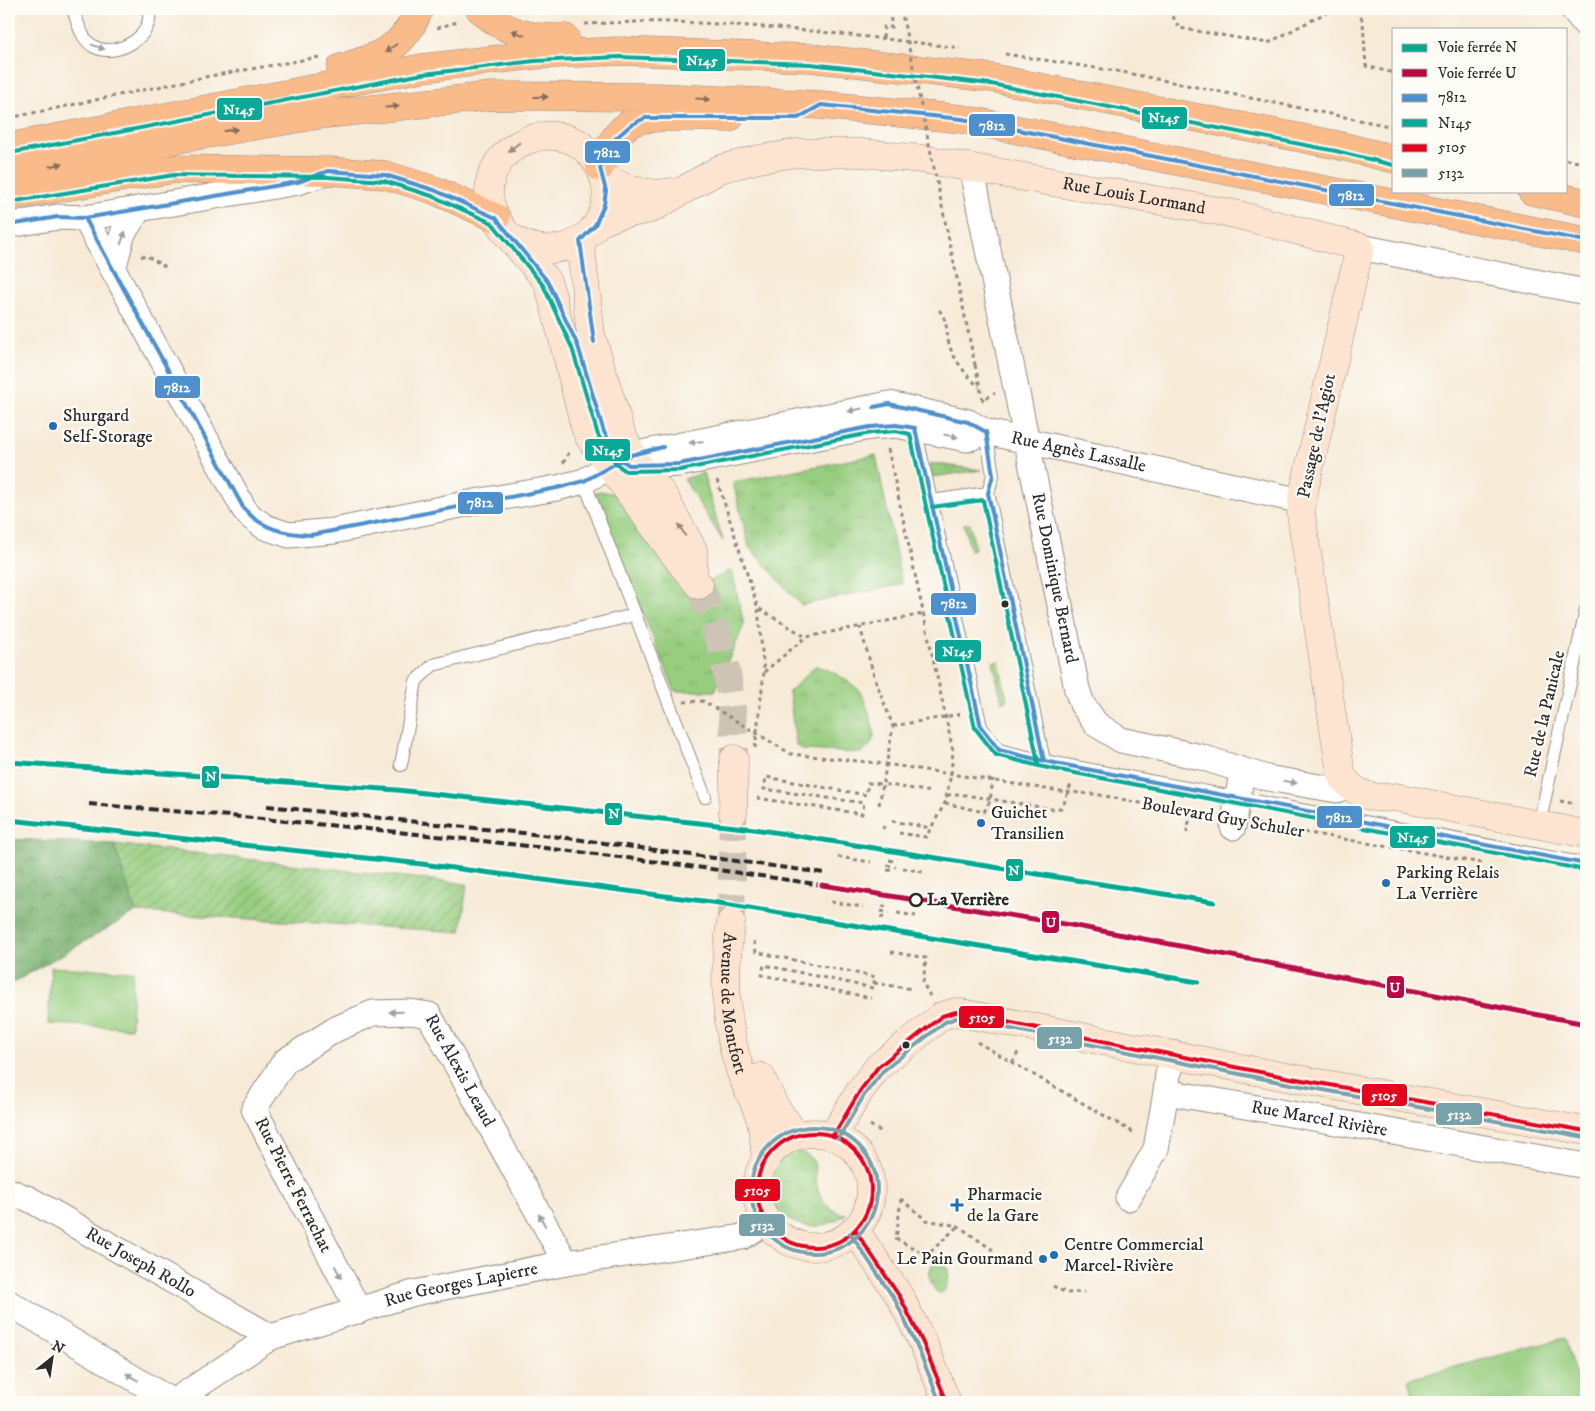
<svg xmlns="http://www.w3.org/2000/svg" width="1595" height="1411" font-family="'IM FELL DW Pica',serif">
  <defs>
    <pattern id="grass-tufts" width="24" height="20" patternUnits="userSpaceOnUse" patternTransform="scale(1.25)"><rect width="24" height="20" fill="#97cd7f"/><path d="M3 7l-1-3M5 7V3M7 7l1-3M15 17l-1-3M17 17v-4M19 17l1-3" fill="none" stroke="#82b06e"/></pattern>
    <pattern id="forest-crowns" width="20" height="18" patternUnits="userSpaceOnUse" patternTransform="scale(1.25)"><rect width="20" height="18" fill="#79b06e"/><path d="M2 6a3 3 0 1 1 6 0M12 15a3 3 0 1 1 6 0" fill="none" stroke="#638f5b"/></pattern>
    <pattern id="garden-furrows" width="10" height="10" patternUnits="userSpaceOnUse" patternTransform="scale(1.25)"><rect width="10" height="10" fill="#97cd7f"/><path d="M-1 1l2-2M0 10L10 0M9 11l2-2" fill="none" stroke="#82b06e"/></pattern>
  </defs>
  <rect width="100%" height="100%" fill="#fdfcf7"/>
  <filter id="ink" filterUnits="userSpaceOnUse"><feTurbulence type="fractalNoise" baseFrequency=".02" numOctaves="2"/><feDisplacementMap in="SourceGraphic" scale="10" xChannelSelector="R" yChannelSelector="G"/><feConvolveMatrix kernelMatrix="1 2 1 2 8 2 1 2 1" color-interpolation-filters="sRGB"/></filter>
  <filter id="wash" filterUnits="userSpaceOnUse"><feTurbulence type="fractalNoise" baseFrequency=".0096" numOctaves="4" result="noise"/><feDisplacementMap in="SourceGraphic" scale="20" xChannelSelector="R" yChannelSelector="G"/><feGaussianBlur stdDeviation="1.12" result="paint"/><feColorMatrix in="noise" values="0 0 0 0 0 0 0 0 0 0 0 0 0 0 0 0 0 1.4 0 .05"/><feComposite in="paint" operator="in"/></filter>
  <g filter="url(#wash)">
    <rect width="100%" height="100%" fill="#f7ead7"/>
    <!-- grass -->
    <path fill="url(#grass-tufts)" stroke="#617c55" d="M876,455L902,584L801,605L749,547L733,482Z
      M930,463L981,470L932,477Z
      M703,473L723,541L684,479Z
      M600,491L613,493L688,592L732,570L744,625L715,691H675L593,493Z
      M970,523L975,549L970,550L964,524Z
      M999,661L1007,701L1002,702L993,662Z
      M815,666C828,667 849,681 859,690C864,696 874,726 874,734C874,742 868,749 862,753L803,750L796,745L789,692Z
      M791,1150C824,1156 811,1169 818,1190C822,1201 833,1214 846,1214C787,1257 739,1176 791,1150Z
      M937,1258L944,1260C950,1271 951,1282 943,1292L938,1293C927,1283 927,1268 937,1258Z"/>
    <!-- forest -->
    <path fill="url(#forest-crowns)" stroke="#526e4c" d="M9,839L114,844L136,912L9,985Z"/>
    <!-- garden -->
    <path fill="url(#garden-furrows)" stroke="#617c55" d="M114,844L467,884L461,932L136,912Z"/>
    <!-- pitch -->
    <path fill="#97cd7f" stroke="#617c55" d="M51,967L133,971L131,1028L48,1024Z
      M1565,1338L1583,1402H1415L1409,1379Z"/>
  </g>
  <g filter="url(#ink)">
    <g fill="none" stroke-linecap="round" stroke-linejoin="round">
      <!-- secondary-tunnel -->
      <path stroke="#cec4b5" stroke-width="28" stroke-dasharray="28 14" stroke-linecap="butt" d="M699,585C725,642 734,696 734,759
        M731,922L733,813"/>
      <!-- lane casing -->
      <g stroke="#918a81" stroke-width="14">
        <path id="lane" d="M73,9C77,20 81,39 93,46C115,60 157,35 148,9
          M915,428L981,727L999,750L1044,761L1586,864
          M986,432L993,475L988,493L1044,761
          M584,481L705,797
          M931,501L988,493
          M401,765L416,681L433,665L634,615
          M1539,825L1586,610"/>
      </g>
      <!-- street casing -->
      <g stroke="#918a81" stroke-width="27">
        <g id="street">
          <path d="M1573,9L1586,25"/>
          <path id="s1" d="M974,168L975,186L1077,689L1082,704L1096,724L1121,740L1201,757L1267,778L1337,790L1347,784"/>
          <path id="s2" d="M85,218L244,509L251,517L265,527L289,535L334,531L475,502L557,488L584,481L631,455L889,404L968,422L986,432L1302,501"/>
          <path d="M9,225L58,217L85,218L298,182L319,175"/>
          <path d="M1360,247L1586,292"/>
          <path d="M113,269L123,233L139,209"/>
          <path d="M638,466L679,464L870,427L896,425L967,439L986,432"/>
          <path d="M1233,827L1242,772"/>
          <path d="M1166,1092L1168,1074L1176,1054"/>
          <path id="s3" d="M9,1191L29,1199L271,1337"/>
          <path id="s4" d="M1128,1198L1156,1149L1166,1092L1586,1166"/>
          <path d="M9,1303L173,1402"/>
          <path id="s5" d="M359,1311L254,1109L285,1061L336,1029L373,1013L410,1012L429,1015L566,1263"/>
          <path id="s6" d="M173,1402L271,1337L414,1293L566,1263L742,1237L766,1222"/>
        </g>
      </g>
      <!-- secondary casing -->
      <g stroke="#918a81" stroke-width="29">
        <g id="secondary">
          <path d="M603,176C624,190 646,197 672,192"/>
          <path id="s7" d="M598,223L619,215L651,209L720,169L759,159L797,153H861L922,159L1235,214L1360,247L1303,495L1301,514L1341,774C1352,794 1373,800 1395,797L1586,834"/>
          <path d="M510,237C571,277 635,211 593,157C556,109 473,150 492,209C500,231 520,248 534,266C539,272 546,278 548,284C553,297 555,311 559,324C568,358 576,393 585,427L589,437L679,561L699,585"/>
          <path d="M580,241L591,335L621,433L638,466L663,495L693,550V575"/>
          <path d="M733,813L734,759"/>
          <path id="s8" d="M731,922C723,972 724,1024 741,1073C746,1087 754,1100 759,1115C764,1129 764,1145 766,1160"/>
          <path d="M761,1077L774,1105L796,1135"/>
          <circle cx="814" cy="1190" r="57"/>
          <path d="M833,1136L860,1091L878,1067L942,1016L956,1012L1291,1078L1586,1131"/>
          <path d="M855,1230L900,1297L923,1343L947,1402"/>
        </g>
      </g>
      <!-- primary casing -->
      <g stroke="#918a81" stroke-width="29">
        <path id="primary" d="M480,9C505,33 531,39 565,38
          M341,68C379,57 405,48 419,9
          M9,147L422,68L534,55L619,51L810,58L992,78L1337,145L1394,159
          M600,167C607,151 613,136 628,125C645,113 706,118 729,118
          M9,175L183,138L318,115L492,96L657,97L821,105L962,119L1586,241
          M1532,191L1586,203
          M9,196L174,169L328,171L385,175L434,190L496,218"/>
      </g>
      <!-- path -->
      <path stroke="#918a81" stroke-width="3" stroke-dasharray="4 4" stroke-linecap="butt" d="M986,9L990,11L994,9
        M1169,9L1179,28L1268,43L1333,9
        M1358,9L1363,22L1366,66L1394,73
        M585,24C614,23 643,21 672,22C768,25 864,36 960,48
        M437,28L460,21
        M883,38L884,27H892L889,9
        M1005,54L1122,72L1394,127
        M9,118L210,76L320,57
        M1566,160L1586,163
        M141,257L145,255L166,267
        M939,310C948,320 946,332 949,344C953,359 968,377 979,387
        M975,365L983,400L995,393
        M888,449L953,751L951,774L945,803L926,837L899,833
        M563,463L570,451
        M717,480L758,608L806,637L923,614
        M764,672L806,637
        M684,702L703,701L791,754L886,764L1066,792L1095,794L1211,817
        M893,726L961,714
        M755,748L764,672L758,608
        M947,795L959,794L1052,809L1061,808C1067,800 1067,791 1072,783
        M757,798L862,814L864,803L764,789L766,777L866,795L868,783L883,784L893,726L875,679L860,627
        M1560,801L1571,803L1572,808
        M945,803L984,812L990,801L993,780
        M879,805L883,784L932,792
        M1191,813L1187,831L1192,833
        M892,821L931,828
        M1257,824L1482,863
        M883,829L884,826
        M838,857L871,862
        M889,860L895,861
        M887,865L896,867
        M903,868L923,872
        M887,870L894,871
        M831,902L863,907
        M882,906L889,907
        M881,911L889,913
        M897,913L916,916
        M880,917L887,918
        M754,941L756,952L875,977L873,988L764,965L762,975L871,998
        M891,952L926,958L923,983L930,996
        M874,983L913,989
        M977,1042L1136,1134
        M1012,1063L1020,1049
        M870,1125L884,1133
        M901,1199L896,1239L927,1255L958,1226
        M901,1199L926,1220L958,1226L993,1250
        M1053,1286L1066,1293L1085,1292"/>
      <!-- lane -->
      <use href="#lane" stroke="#fff" stroke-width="12"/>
      <!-- street -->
      <use href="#street" stroke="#fff" stroke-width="25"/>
      <!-- secondary -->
      <use href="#secondary" stroke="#fde4d1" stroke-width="28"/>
      <!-- primary -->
      <use href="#primary" stroke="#fabb8b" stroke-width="28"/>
      <!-- rail -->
      <path stroke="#2b2b2b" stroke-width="4" stroke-dasharray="8 4" stroke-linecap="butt" d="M89,804C334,824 579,848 822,885
        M267,806L560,837L824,873"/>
      <!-- path-bridge -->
      <path stroke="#918a81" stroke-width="3" stroke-dasharray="4 4" stroke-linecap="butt" d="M901,9L975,365"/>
      <!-- bus-1 casing -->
      <g stroke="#fdfcf7" stroke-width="8">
        <path id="bus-1" d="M85,218L244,509C263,529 284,534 311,535L557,488L584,481L631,455L663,447
          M9,225L58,217L85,218L139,209L298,182L328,171L385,175L434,190L496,218L548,282L578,346L604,432L621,460L629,465L679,464L870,427L896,425L915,428L981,727L999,750L1044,761L1586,864
          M594,342L580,241L595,225L604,205L606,191L600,168L604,157L616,138L631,125L645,118H798L821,105L962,119L1586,241
          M874,407L889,404L968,422L986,432
          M986,432L993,475L988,493L1044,761"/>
      </g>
      <!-- bus-2 casing -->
      <g stroke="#fdfcf7" stroke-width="8">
        <path id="bus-2" d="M10,153L423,74L535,61L619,57L810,64L991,84L1336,151L1393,165
          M10,202L174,175L328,177L384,181L432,196L492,223L543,285L572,348L598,435L616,464L626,471L680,470L871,433L896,431L910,434L975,728L996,755L1043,767L1585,870
          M932,507L983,500L1038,762"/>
      </g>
      <!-- bus-3 casing -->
      <g stroke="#fdfcf7" stroke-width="8">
        <path id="bus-3" d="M757 1190a57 57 0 1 1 114 0a57 57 0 1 1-114 0Z
          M833,1136L860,1091L878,1067L942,1016L956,1012L1291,1078L1586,1131
          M855,1230L900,1297L923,1343L947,1402"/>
      </g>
      <!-- bus-4 casing -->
      <g stroke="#fdfcf7" stroke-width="8">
        <path id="bus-4" d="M751 1190a63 63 0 1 1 126 0a63 63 0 1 1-126 0Z
          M838,1139L865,1094L883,1071L945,1022L956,1018L1290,1084L1585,1137
          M850,1233L895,1300L917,1346L940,1402"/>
      </g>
      <!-- bus-1 -->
      <use href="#bus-1" stroke="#4d90cd" stroke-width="4"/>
      <!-- bus-2 -->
      <use href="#bus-2" stroke="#0aa896" stroke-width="4"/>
      <!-- bus-3 -->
      <use href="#bus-3" stroke="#e3051b" stroke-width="4"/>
      <!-- bus-4 -->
      <use href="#bus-4" stroke="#78a1a9" stroke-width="4"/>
      <!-- rail-1 casing -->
      <g stroke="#fdfcf7" stroke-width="9">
        <path id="rail-1" d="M9,762L397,790L754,829L1214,902
          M9,820L422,864L719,903L1198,982"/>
      </g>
      <!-- rail-2 casing -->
      <g stroke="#fdfcf7" stroke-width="9">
        <path id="rail-2" d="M822,885L1071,925L1586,1024"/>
      </g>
      <!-- rail-1 -->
      <use href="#rail-1" stroke="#00a88f" stroke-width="5"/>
      <!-- rail-2 -->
      <use href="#rail-2" stroke="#b90845" stroke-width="5"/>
    </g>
    <!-- one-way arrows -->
    <defs><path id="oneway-solid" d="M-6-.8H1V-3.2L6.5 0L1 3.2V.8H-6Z" transform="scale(1.25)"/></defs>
    <g fill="#886c56">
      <use href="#oneway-solid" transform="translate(518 33) rotate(-160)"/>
      <use href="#oneway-solid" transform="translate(391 48) rotate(145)"/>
      <use href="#oneway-solid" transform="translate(541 97)"/>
      <use href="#oneway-solid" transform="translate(703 99) rotate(3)"/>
      <use href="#oneway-solid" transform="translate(392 107) rotate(-6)"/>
      <use href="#oneway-solid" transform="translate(231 130) rotate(-9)"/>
      <use href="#oneway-solid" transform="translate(56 165) rotate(-12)"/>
    </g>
    <g fill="#a0a0a0">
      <use href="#oneway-solid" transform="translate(98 47) rotate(20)"/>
      <use href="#oneway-solid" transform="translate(123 238) rotate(-70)"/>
      <use href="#oneway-solid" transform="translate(855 410) rotate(168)"/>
      <use href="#oneway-solid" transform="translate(951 436) rotate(11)"/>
      <use href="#oneway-solid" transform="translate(696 442) rotate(173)"/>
      <use href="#oneway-solid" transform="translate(1290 782) rotate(10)"/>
      <use href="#oneway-solid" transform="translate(396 1012) rotate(178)"/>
      <use href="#oneway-solid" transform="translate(542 1220) rotate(-119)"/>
      <use href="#oneway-solid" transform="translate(338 1272) rotate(63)"/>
      <use href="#oneway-solid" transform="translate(132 1377) rotate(-149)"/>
    </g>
    <g fill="#94887e">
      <use href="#oneway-solid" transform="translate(514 147) rotate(142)"/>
      <use href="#oneway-solid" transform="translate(682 530) rotate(-119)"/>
    </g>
  </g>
  <!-- markers -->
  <g fill="#1f6fb2" stroke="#fdfcf7" stroke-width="2">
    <circle cx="53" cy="426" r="5"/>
    <circle cx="981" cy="823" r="5"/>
    <circle cx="1386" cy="883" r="5"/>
    <path d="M954.5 1197.5h5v5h5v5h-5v5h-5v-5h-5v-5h5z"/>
    <circle cx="1054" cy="1255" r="5"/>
    <circle cx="1043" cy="1259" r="5"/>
  </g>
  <g fill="#2b2b2b" stroke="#fdfcf7" stroke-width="2">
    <circle cx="1005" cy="604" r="4.5"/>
    <circle cx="906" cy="1045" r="4.5"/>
  </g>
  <circle fill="#fdfcf7" stroke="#2b2b2b" stroke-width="2.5" cx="916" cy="900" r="6"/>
  <g text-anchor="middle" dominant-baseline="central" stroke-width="4.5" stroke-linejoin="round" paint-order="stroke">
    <!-- street labels -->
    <g font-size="18" fill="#2b2b2b" stroke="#fdfcf7">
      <text stroke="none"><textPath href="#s7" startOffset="554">Rue Louis Lormand</textPath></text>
      <text transform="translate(1317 436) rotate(-78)">Passage de l'Agiot</text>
      <text stroke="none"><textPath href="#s2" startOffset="1198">Rue Agnès Lassalle</textPath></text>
      <text stroke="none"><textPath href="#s1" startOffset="418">Rue Dominique Bernard</textPath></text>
      <text transform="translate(1545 714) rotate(-77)">Rue de la Panicale</text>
      <text transform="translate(1223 818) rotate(10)">Boulevard Guy Schuler</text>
      <text stroke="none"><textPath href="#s8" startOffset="82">Avenue de Montfort</textPath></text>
      <text stroke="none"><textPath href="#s5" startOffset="505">Rue Alexis Leaud</textPath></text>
      <text stroke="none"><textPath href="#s4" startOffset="270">Rue Marcel Rivière</textPath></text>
      <text transform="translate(293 1185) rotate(63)">Rue Pierre Ferrachat</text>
      <text stroke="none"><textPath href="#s3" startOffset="150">Rue Joseph Rollo</textPath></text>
      <text stroke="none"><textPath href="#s6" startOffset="315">Rue Georges Lapierre</textPath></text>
    </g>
    <!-- poi labels -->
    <g font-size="18" fill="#2b2b2b" stroke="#fdfcf7" text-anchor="start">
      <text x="63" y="416">Shurgard<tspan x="63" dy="21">Self-Storage</tspan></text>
      <text x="991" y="813">Guichet<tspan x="991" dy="21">Transilien</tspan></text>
      <text x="1396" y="873">Parking Relais<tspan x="1396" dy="21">La Verrière</tspan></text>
      <text x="967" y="1195">Pharmacie<tspan x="967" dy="21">de la Gare</tspan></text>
      <text x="1064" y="1245">Centre Commercial<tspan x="1064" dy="21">Marcel-Rivière</tspan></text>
      <text x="1033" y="1259" text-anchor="end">Le Pain Gourmand</text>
    </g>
    <!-- stop labels -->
    <g font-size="18" font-weight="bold" fill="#2b2b2b" stroke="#fdfcf7" text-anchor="start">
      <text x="927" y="900">La Verrière</text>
    </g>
  </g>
  <g stroke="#fdfcf7" stroke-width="2">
    <rect x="678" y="48" width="48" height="24" rx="5" fill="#0aa896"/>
    <rect x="216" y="97" width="47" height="24" rx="5" fill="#0aa896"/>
    <rect x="1141" y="106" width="47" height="24" rx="5" fill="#0aa896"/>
    <rect x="968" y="113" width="48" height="24" rx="5" fill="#4d90cd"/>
    <rect x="584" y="140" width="47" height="24" rx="5" fill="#4d90cd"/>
    <rect x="1328" y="183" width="47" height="24" rx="5" fill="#4d90cd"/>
    <rect x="154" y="375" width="47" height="24" rx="5" fill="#4d90cd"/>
    <rect x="584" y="438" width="47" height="24" rx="5" fill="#0aa896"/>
    <rect x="457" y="491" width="47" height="24" rx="5" fill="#4d90cd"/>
    <rect x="930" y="592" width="47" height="24" rx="5" fill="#4d90cd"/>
    <rect x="934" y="639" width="48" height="24" rx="5" fill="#0aa896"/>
    <rect x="201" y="765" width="19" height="24" rx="5" fill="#00a88f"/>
    <rect x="604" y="802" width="19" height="24" rx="5" fill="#00a88f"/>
    <rect x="1316" y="805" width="47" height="24" rx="5" fill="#4d90cd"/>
    <rect x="1389" y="825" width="47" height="24" rx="5" fill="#0aa896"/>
    <rect x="1005" y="858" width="19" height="24" rx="5" fill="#00a88f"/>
    <rect x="1041" y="910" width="19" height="24" rx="5" fill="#b90845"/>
    <rect x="1386" y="975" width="19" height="24" rx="5" fill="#b90845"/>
    <rect x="958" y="1005" width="47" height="24" rx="5" fill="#e3051b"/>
    <rect x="1036" y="1026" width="47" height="24" rx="5" fill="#78a1a9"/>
    <rect x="1361" y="1083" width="47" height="24" rx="5" fill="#e3051b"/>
    <rect x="1435" y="1102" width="48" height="24" rx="5" fill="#78a1a9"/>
    <rect x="734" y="1178" width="47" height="24" rx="5" fill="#e3051b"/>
    <rect x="738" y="1213" width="48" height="24" rx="5" fill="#78a1a9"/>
  </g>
  <g font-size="14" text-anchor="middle" font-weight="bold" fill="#fff">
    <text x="702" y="65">N145</text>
    <text x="239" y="114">N145</text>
    <text x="1164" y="122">N145</text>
    <text x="992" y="130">7812</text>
    <text x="607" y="157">7812</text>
    <text x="1351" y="200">7812</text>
    <text x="177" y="392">7812</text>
    <text x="608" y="455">N145</text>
    <text x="480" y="507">7812</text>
    <text x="954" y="608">7812</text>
    <text x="958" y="656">N145</text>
    <text x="211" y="781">N</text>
    <text x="614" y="818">N</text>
    <text x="1339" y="822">7812</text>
    <text x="1413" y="842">N145</text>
    <text x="1014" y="875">N</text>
    <text x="1051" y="927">U</text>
    <text x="1395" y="992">U</text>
    <text x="982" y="1022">5105</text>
    <text x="1060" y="1043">5132</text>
    <text x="1384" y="1100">5105</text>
    <text x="1459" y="1119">5132</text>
    <text x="757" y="1195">5105</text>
    <text x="762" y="1230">5132</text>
  </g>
  <!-- margin -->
  <rect width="1595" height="1411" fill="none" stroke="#fdfcf7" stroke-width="30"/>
  <!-- legend -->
  <rect x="1392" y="28" width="175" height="165" fill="#fdfcf7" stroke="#a9a8a5"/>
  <rect x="1402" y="44" width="25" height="8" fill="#00a88f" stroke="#a9a8a5"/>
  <text x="1438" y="52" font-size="15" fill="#2b2b2b">Voie ferrée N</text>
  <rect x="1402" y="69" width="25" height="8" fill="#b90845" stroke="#a9a8a5"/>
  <text x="1438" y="78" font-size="15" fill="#2b2b2b">Voie ferrée U</text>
  <rect x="1402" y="94" width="25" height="8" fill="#4d90cd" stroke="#a9a8a5"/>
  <text x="1438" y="102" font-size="15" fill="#2b2b2b">7812</text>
  <rect x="1402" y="119" width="25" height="8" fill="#0aa896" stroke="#a9a8a5"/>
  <text x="1438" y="128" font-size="15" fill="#2b2b2b">N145</text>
  <rect x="1402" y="144" width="25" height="8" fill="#e3051b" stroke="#a9a8a5"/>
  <text x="1438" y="152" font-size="15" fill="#2b2b2b">5105</text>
  <rect x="1402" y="169" width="25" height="8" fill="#78a1a9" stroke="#a9a8a5"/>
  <text x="1438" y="178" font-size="15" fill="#2b2b2b">5132</text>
  <!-- north arrow -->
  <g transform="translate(52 1358) rotate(30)" stroke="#fdfcf7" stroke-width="4" paint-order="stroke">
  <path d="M0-4L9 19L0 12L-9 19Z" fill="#2b2b2b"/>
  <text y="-8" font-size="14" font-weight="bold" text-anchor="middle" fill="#2b2b2b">N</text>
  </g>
</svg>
